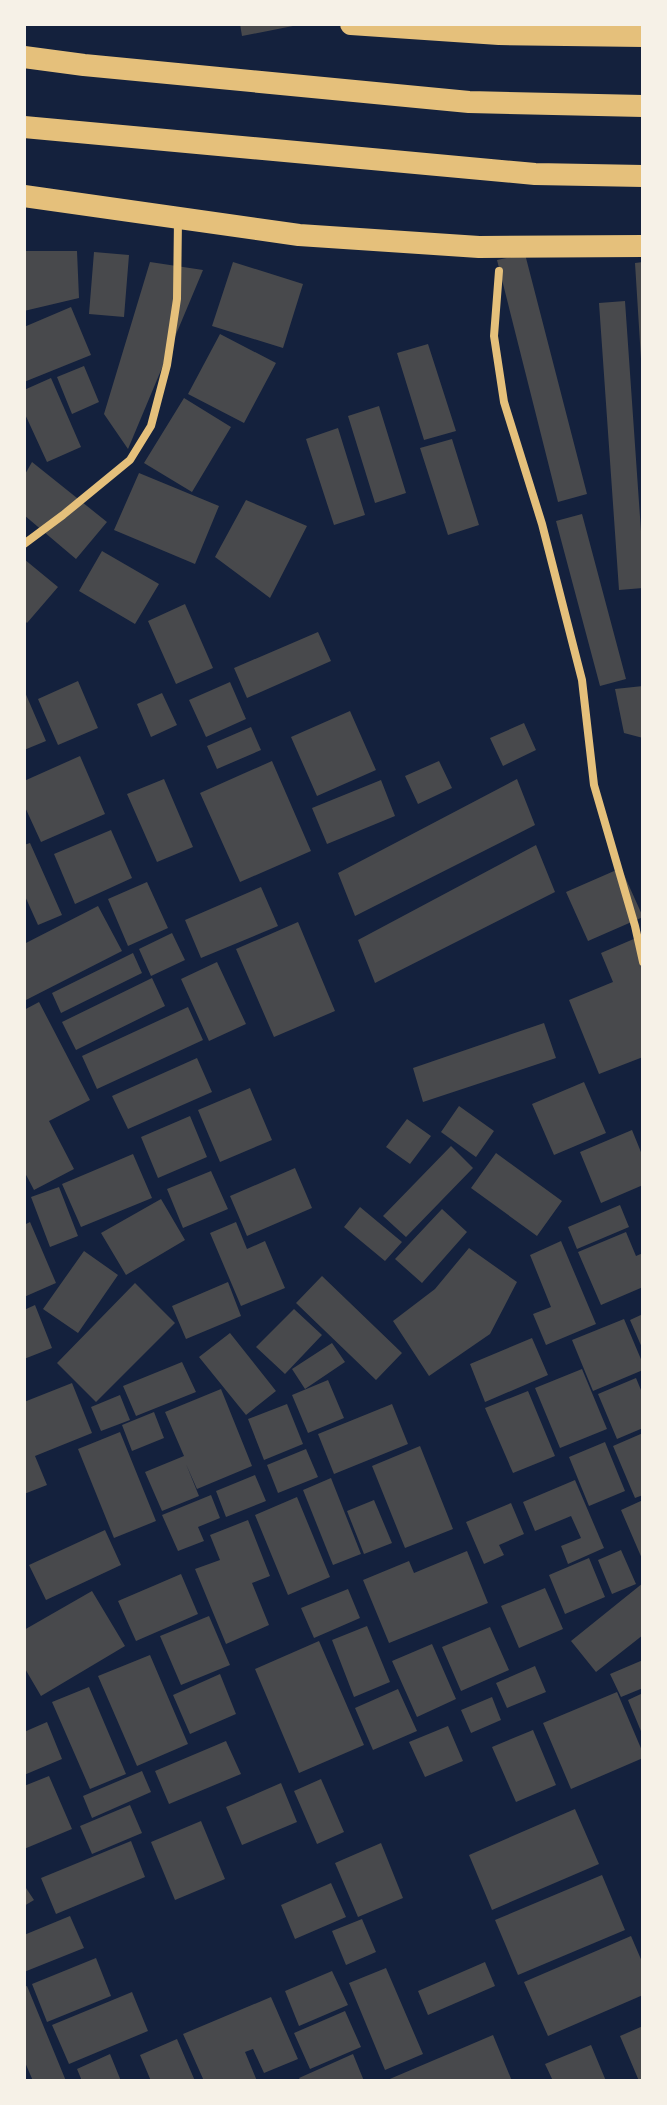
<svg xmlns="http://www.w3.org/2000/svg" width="667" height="2105" font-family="'Exo 2',sans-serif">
  <rect width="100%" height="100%" fill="#14213d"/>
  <!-- building -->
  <path fill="#48494c" d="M240,24H298V25L242,36Z
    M24,251H77L79,298L24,311Z
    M94,252L129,255L124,317L89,314Z
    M525,254L587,494L558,502L497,260Z
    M150,262L203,270L128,449L104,414Z
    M233,262L303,284L283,348L212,326Z
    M643,262V359H641L635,263Z
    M625,301L643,560V588L619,590L599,303Z
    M71,307L91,355L24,382V327Z
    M220,334L276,363L244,423L188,394Z
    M428,344L456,431L424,440L397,353Z
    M84,366L99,402L72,414L57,377Z
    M51,378L81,447L47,462L24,412V390Z
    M184,398L231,427L192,492L144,463Z
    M379,406L406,493L375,503L348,416Z
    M338,428L365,515L334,525L306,439Z
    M452,439L479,525L448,535L420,448Z
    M32,462L107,522L76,559L24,515V476Z
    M139,473L219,506L195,564L114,530Z
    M246,500L307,526L270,598L215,557Z
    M582,514L626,679L600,686L556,521Z
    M102,551L159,584L135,624L79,591Z
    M24,559L58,587L27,623L24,620Z
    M185,604L213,668L176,684L148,621Z
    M318,632L331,661L247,698L234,668Z
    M78,681L98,728L58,745L38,699Z
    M230,682L246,719L206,737L189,700Z
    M643,686V738L624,733L615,689Z
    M24,690L46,741L24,750Z
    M162,693L177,725L151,737L137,704Z
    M350,711L376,770L317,796L291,737Z
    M524,723L536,750L503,766L490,738Z
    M251,727L261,750L217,769L207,746Z
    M80,756L105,814L41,842L24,805V781Z
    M272,761L311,851L240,882L200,793Z
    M439,761L452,788L418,804L405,776Z
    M164,779L193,847L157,862L127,794Z
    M517,779L535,825L355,916L338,873Z
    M381,780L395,816L327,844L312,808Z
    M111,830L132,878L75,904L54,854Z
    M30,843L62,915L38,925L24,894V845Z
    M536,845L555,892L375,983L358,940Z
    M621,868L643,917L588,941L566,892Z
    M147,882L168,928L128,946L108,899Z
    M261,887L278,926L201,958L185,920Z
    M98,906L122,951L24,1001V944Z
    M298,922L335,1011L274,1037L236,949Z
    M172,933L185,960L151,976L139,949Z
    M643,935V1057L599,1074L569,1000L613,982L601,953Z
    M133,953L142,973L61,1013L52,993Z
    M217,962L246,1024L209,1041L181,979Z
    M152,978L165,1006L76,1050L62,1022Z
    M39,1002L90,1100L49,1121L74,1169L34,1190L24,1171V1010Z
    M188,1007L203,1040L97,1089L82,1056Z
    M544,1023L556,1058L423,1102L413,1068Z
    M197,1058L212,1092L128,1129L112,1096Z
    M584,1082L606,1133L554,1155L532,1104Z
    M250,1088L272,1140L220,1162L198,1110Z
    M459,1106L494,1131L476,1157L441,1132Z
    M190,1116L207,1157L158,1178L141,1137Z
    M407,1119L431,1136L410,1164L386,1147Z
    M632,1130L643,1157V1185L601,1203L580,1152Z
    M451,1146L473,1168L406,1237L383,1216Z
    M496,1153L562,1201L537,1236L471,1188Z
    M133,1154L152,1198L81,1227L62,1184Z
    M295,1168L312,1208L247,1236L230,1196Z
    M211,1171L228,1209L183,1228L167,1189Z
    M59,1187L78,1236L50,1247L31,1197Z
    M161,1199L185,1240L126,1275L101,1233Z
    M620,1205L629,1227L577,1249L568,1227Z
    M360,1207L402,1242L385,1261L344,1227Z
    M442,1209L467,1232L422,1283L395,1259Z
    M30,1222L56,1283L24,1297V1225Z
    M236,1222L247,1249L265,1241L285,1288L241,1306L210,1233Z
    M626,1232L636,1256L643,1253V1287L601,1305L578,1252Z
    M561,1241L596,1324L546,1345L533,1314L551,1307L530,1255Z
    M469,1248L517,1282L490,1334L429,1376L393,1321L435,1289Z
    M84,1251L118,1275L78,1333L43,1309Z
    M322,1276L402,1353L376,1380L296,1303Z
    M228,1282L241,1316L186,1339L172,1306Z
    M135,1283L175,1323L96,1402L57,1363Z
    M35,1305L52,1348L24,1359V1310Z
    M294,1309L322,1335L285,1374L256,1347Z
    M643,1314V1350L630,1320Z
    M624,1319L643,1364V1370L593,1391L572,1340Z
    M230,1333L276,1391L246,1415L199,1357Z
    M532,1338L548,1375L485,1402L470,1364Z
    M332,1343L345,1362L305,1389L292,1369Z
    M182,1362L196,1392L136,1416L123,1386Z
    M582,1369L607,1429L560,1448L535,1388Z
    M636,1378L643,1395V1428L617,1439L598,1394Z
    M328,1380L344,1418L308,1433L292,1395Z
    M72,1383L92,1433L35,1456L47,1485L24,1494V1402Z
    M221,1389L252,1466L197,1489L186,1464L199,1496L162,1511L145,1472L184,1456L165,1412Z
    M528,1391L555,1456L513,1473L485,1408Z
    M120,1395L130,1420L101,1431L91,1407Z
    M287,1404L303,1444L264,1460L248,1419Z
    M392,1404L408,1444L334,1474L318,1434Z
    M154,1412L164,1438L132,1451L122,1425Z
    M120,1432L156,1521L114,1538L78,1449Z
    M643,1433V1495L635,1498L613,1446Z
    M605,1442L625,1491L589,1506L569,1457Z
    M420,1446L453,1529L405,1548L372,1466Z
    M306,1449L318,1477L278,1493L267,1465Z
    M255,1475L266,1501L226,1517L216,1491Z
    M331,1478L361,1554L333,1565L303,1490Z
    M575,1480L604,1548L568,1564L561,1546L581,1538L571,1516L535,1531L523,1502Z
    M211,1495L220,1518L198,1527L204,1541L178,1551L162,1515Z
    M297,1497L330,1577L288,1595L255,1515Z
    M374,1500L392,1543L364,1554L347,1511Z
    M643,1500V1561L621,1510Z
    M511,1503L524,1534L499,1545L504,1555L484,1564L466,1522Z
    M248,1520L270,1576L252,1583L269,1625L226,1644L195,1569L220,1560L210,1535Z
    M105,1530L121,1565L46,1600L29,1565Z
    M621,1550L636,1584L612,1594L598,1560Z
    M467,1551L488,1603L389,1643L363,1580L409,1561L414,1573Z
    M589,1558L605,1597L565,1614L549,1575Z
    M181,1574L198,1614L136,1641L118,1601Z
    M643,1583V1635L596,1672L571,1641Z
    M545,1588L563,1629L519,1648L501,1606Z
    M348,1589L360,1618L314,1638L301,1608Z
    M92,1591L125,1646L41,1696L24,1667V1630Z
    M209,1616L230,1665L181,1685L160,1636Z
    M367,1626L390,1682L354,1697L332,1640Z
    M490,1627L509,1670L461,1691L442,1647Z
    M319,1641L364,1745L299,1773L255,1669Z
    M432,1644L456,1699L417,1717L392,1661Z
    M150,1655L188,1744L137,1766L98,1676Z
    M643,1660V1688L621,1697L610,1674Z
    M535,1666L546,1692L507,1708L496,1683Z
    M220,1674L236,1714L190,1734L173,1695Z
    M89,1687L126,1774L90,1789L52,1702Z
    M398,1689L417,1731L373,1750L355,1708Z
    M617,1692L643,1753V1758L571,1789L543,1723Z
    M643,1693V1736L628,1700Z
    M492,1697L501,1720L471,1733L461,1710Z
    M47,1722L62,1759L24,1775V1732Z
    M448,1726L463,1761L425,1777L409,1742Z
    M533,1730L556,1785L516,1802L492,1747Z
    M226,1741L241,1774L169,1804L155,1771Z
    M142,1771L151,1792L92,1818L83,1796Z
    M49,1776L72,1829L24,1849V1786Z
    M321,1779L344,1832L317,1844L294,1791Z
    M281,1783L297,1822L242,1845L226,1807Z
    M130,1805L142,1833L92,1854L80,1826Z
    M575,1809L599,1864L492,1910L469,1855Z
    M201,1821L225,1879L175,1900L151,1842Z
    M131,1841L145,1877L56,1914L41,1878Z
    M381,1843L403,1898L358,1917L335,1863Z
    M602,1875L625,1930L518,1975L495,1920Z
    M331,1883L346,1917L295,1939L281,1905Z
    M24,1885L34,1900L24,1906Z
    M70,1916L84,1948L24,1972V1935Z
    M362,1919L376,1952L346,1965L332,1931Z
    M631,1936L643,1964V1995L548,2036L524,1982Z
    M96,1958L111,1996L47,2022L32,1984Z
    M485,1962L495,1986L428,2015L418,1991Z
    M386,1968L423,2054L385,2070L349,1983Z
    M332,1971L348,2005L299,2026L285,1991Z
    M27,1986L66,2081H33L24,2060V1987Z
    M132,1992L148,2031L69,2064L52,2025Z
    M271,1997L298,2059L264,2073L253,2049L245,2052L257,2081H204L183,2034Z
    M345,2011L361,2047L310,2069L294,2033Z
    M643,2026V2081H639L620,2036Z
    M493,2035L512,2081H385Z
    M177,2039L195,2081H151L140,2055Z
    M591,2045L606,2081H553L545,2064Z
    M110,2054L121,2081H82L77,2069Z
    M353,2054L364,2081H301L299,2078Z"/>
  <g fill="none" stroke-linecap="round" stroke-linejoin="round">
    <!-- minor -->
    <path stroke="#e5c07b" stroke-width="8" d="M499,271L494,336L504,402L542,524L582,680L594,785L635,926L643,962
      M24,544L63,515L130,460L151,426L167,365L177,299L178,219"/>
    <!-- trunk -->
    <path stroke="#e5c07b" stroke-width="22" d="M351,24L499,34L643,36
      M24,57L84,65L469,102L643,106
      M24,127L535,174L643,176
      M24,196L299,235L479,247L643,246"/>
  </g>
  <!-- border -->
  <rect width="667" height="2105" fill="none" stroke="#f6f1e7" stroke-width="52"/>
</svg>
